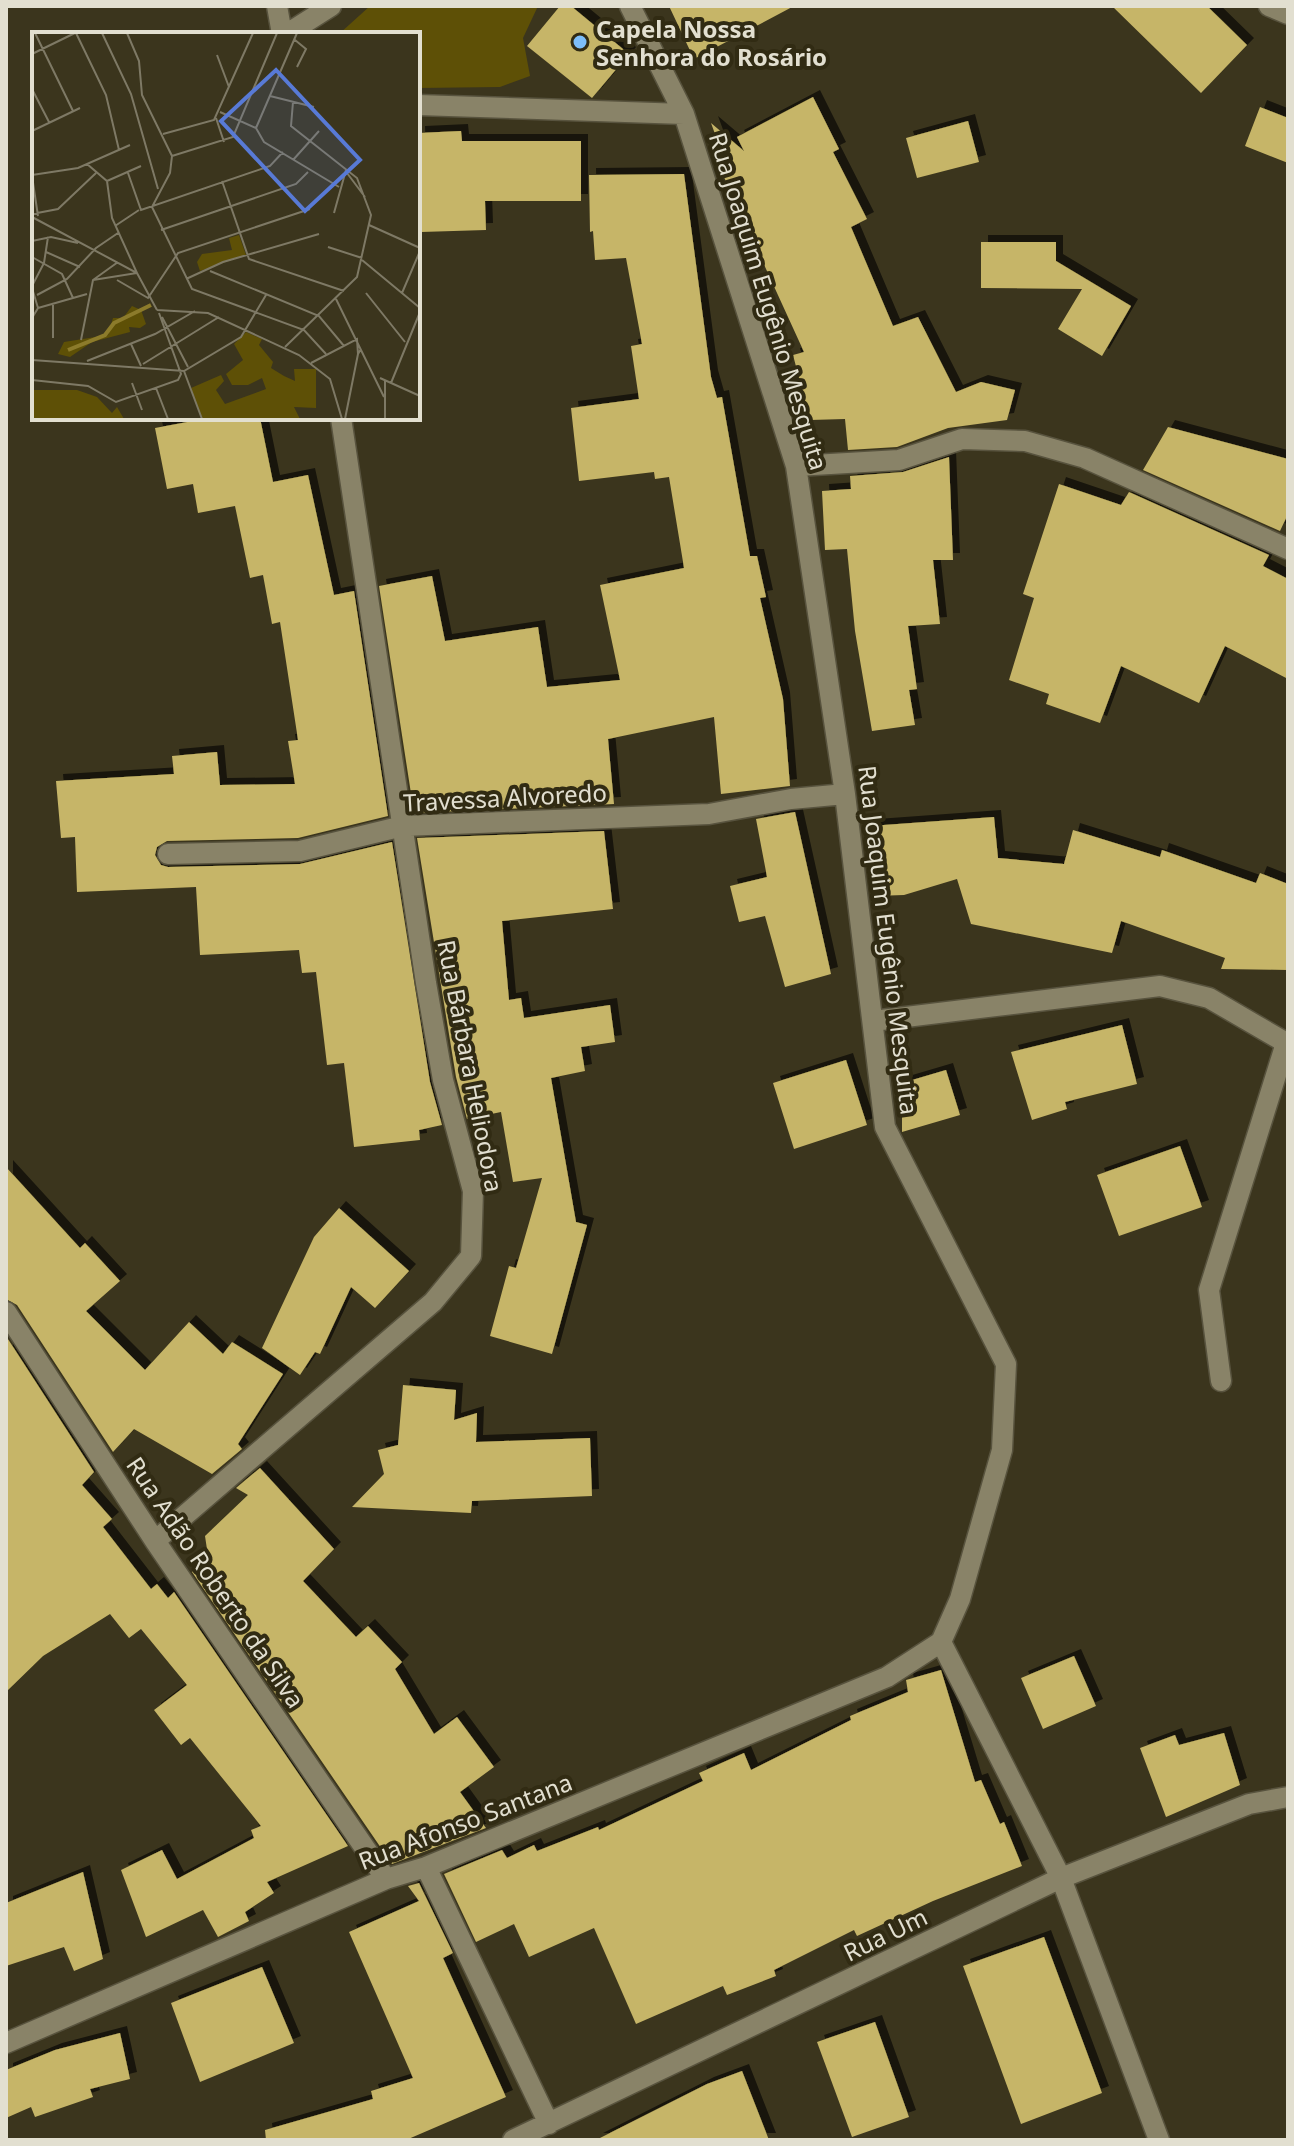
<svg xmlns="http://www.w3.org/2000/svg" width="1294" height="2146" font-family="'Noto Sans',sans-serif">
  <defs>
    <filter id="shadow"><feDropShadow dx="7" dy="-7" stdDeviation="0" flood-color="#0009"/></filter>
  </defs>
  <rect width="100%" height="100%" fill="#3b351d"/>
  <!-- green -->
  <path fill="#5e5006" d="M370,6H538L523,38L530,76L500,87L418,88V34H339Z"/>
  <!-- building -->
  <path fill="#c6b567" filter="url(#shadow)" d="M560,6H571L629,54L592,98L527,46Z
    M669,6H794L694,59Z
    M1112,6H1207L1247,45L1201,93Z
    M813,97L839,149L833,152L867,219L851,227L893,326L918,317L956,392L981,382L1015,390L1007,420L948,428L897,447L848,450L845,419L810,420L793,355L804,352L718,164H726L711,123L744,151L737,137Z
    M1260,107L1288,118V163L1245,146Z
    M968,121L979,162L917,178L906,138Z
    M461,131L462,141H581V201H485L486,230L421,232L418,133Z
    M684,174L711,377L717,398L722,397L750,556H757L766,597L760,598L783,699L790,786L721,794L714,717L608,739L614,804L414,813L379,586L432,576L445,641L538,627L547,687L620,680L600,585L684,568L669,477L655,479L654,472L579,481L571,408L639,399L631,346L642,344L626,258L595,260L593,231L590,232L589,175Z
    M981,242H1056V261L1131,306L1102,356L1058,329L1082,289L981,288Z
    M209,418H260L273,482L308,475L334,595L354,591L388,816L298,838L167,841L157,847L155,855L161,865L168,867L300,864L392,842L430,1082L442,1125L419,1130L420,1140L354,1147L344,1063L327,1065L316,972L302,973L299,950L200,955L196,887L77,892L75,837L61,838L56,781L174,774L172,756L217,752L220,785L295,784L288,741L298,740L280,622L272,624L263,575L250,578L235,506L198,513L193,484L167,489L155,428Z
    M1168,427L1288,459V514L1280,531L1143,470Z
    M949,457L953,560H933L940,624L908,626L917,689L909,690L915,725L872,731L855,631L847,549L825,550L822,491L851,489L850,476L903,472Z
    M1059,484L1121,505L1129,492L1269,555L1263,566L1288,579V679L1225,646L1199,703L1121,666L1100,723L1046,704L1049,694L1009,680L1034,598L1023,594Z
    M795,812L831,974L785,987L765,916L739,922L730,886L767,877L756,819Z
    M994,817L998,858L1064,864L1073,830L1160,857L1162,850L1256,883L1260,873L1288,884V970L1221,969L1225,958L1121,921L1112,953L971,924L957,879L904,895L875,896L870,826Z
    M604,831L613,909L502,921L509,1000L521,998L524,1018L610,1005L615,1042L581,1047L585,1071L551,1078L576,1222L587,1225L552,1354L490,1336L509,1266L516,1268L542,1178L513,1182L501,1112L467,1119L456,1077L417,838Z
    M1122,1025L1137,1084L1065,1102L1067,1109L1032,1120L1011,1052Z
    M846,1060L867,1125L794,1149L773,1083Z
    M946,1070L960,1115L902,1132V1083Z
    M1180,1146L1202,1207L1119,1236L1097,1175Z
    M6,1167L80,1248L85,1243L120,1281L86,1311L145,1370L189,1322L223,1354L232,1342L283,1374L238,1444L242,1449L212,1474L134,1429L113,1452L17,1305L6,1299Z
    M339,1208L409,1271L375,1308L351,1287L320,1354L315,1352L300,1375L262,1348L314,1237Z
    M6,1336L94,1472L82,1485L112,1519L103,1527L151,1589L157,1584L168,1598L174,1592L348,1846L267,1882L274,1893L245,1912L249,1921L218,1937L203,1910L146,1937L121,1870L162,1850L177,1879L254,1838L251,1830L261,1826L190,1738L181,1745L154,1710L187,1685L141,1629L129,1638L110,1614L43,1656L6,1692Z
    M403,1385L456,1390L454,1420L477,1413L476,1442L590,1438L592,1496L472,1501L471,1513L352,1507L384,1474L378,1450L398,1445Z
    M260,1468L334,1549L303,1581L356,1637L368,1626L402,1662L395,1669L434,1734L457,1717L494,1767L460,1792L486,1828L392,1864L192,1572L208,1556L205,1536L248,1495L236,1488Z
    M1074,1656L1096,1706L1043,1729L1021,1678Z
    M941,1670L975,1782L981,1780L1000,1824L1004,1822L1022,1866L933,1901L857,1936L854,1930L774,1970L776,1976L727,1995L723,1986L636,2024L594,1928L529,1957L514,1924L476,1942L444,1874L502,1850L507,1858L534,1845L537,1851L598,1827L599,1830L703,1781L699,1773L744,1753L751,1770L851,1720L850,1716L908,1692L906,1680Z
    M1224,1733L1240,1785L1166,1817L1140,1748L1175,1735L1179,1745Z
    M83,1872L103,1959L74,1971L64,1947L6,1966V1903Z
    M419,1883L453,1953L443,1958L506,2097L406,2140H266L265,2130L373,2099L371,2091L413,2078L349,1932L419,1901L408,1886Z
    M1044,1937L1102,2093L1021,2124L963,1966Z
    M262,1967L294,2043L200,2082L171,2003Z
    M875,2022L909,2117L852,2137L817,2042Z
    M120,2033L130,2079L90,2089L93,2097L35,2117L31,2107L6,2118V2070L55,2050Z
    M742,2071L769,2140H596L707,2084Z"/>
  <g fill="none" stroke-linecap="round" stroke-linejoin="round">
    <!-- street casing -->
    <g stroke="#58533e" stroke-width="23">
      <path id="street" d="M277,6L282,34
        M630,6L684,114L796,466L845,794L885,1127L1006,1364L1002,1450L960,1599L941,1642L1061,1878L1159,2140
        M1269,6L1288,14
        M287,34L331,6
        M418,105L684,114
        M796,466L899,460L962,439L1025,441L1085,458L1288,549
        M168,854L300,851L403,826L709,814L791,799L845,794
        M873,1021L1160,986L1209,998L1288,1044
        M6,1312L155,1541L386,1879
        M1221,1381L1209,1290L1286,1043
        M155,1541L433,1302L471,1256L473,1191L443,1080L426,983L341,418
        M426,1867L549,2124
        M6,2043L386,1879L426,1867L887,1677L941,1642
        M513,2140L1061,1878L1249,1804L1288,1797"/>
    </g>
    <!-- street -->
    <use href="#street" stroke="#898368" stroke-width="20"/>
  </g>
  <!-- markers -->
  <circle fill="#7dbef9" stroke="#312b13" stroke-width="3" cx="580" cy="42" r="8"/>
  <g text-anchor="middle" dominant-baseline="central" stroke-width="8" stroke-linejoin="round" paint-order="stroke">
    <!-- poi labels -->
    <g font-size="24" font-weight="bold" fill="#e2dfd0" stroke="#312b13" text-anchor="start">
      <text x="596" y="28">Capela Nossa<tspan x="596" dy="28">Senhora do Rosário</tspan></text>
    </g>
    <!-- street labels -->
    <g font-size="24" fill="#e2dfd0" stroke="#312b13">
      <text transform="translate(769 301) rotate(73)">Rua Joaquim Eugênio Mesquita</text>
      <text transform="translate(505 797) rotate(-3)">Travessa Alvoredo</text>
      <text transform="translate(889 940) rotate(83)">Rua Joaquim Eugênio Mesquita</text>
      <text transform="translate(471 1066) rotate(79)">Rua Bárbara Heliodora</text>
      <text transform="translate(216 1582) rotate(56)">Rua Adão Roberto da Silva</text>
      <text transform="translate(465 1821) rotate(-21)">Rua Afonso Santana</text>
      <text transform="translate(885 1934) rotate(-26)">Rua Um</text>
    </g>
  </g>
  <!-- overview -->
  <g transform="translate(32 32)">
    <rect width="388" height="388" fill="#3b351d"/>
    <path d="M207,203L214,223L168,239L165,230L170,222L200,218L197,206ZM100,274L109,278L114,292L108,296L97,295L98,300L60,310L38,325L26,322L32,310L76,303L81,286H91ZM214,300L230,307L227,313L241,330L239,336L252,344L263,349L262,337H284V376L262,375L268,387H170L159,356L189,343L192,349L184,358L193,372L234,357L230,346L216,353H200L194,342L211,328L202,312ZM0,358H45L65,365L80,381L85,375L92,387H0Z" fill="#5e5006"/>
    <path fill="none" stroke="#8c7b2b" stroke-width="4" d="M36,318L73,303L82,291L119,273"/>
    <path fill="none" stroke="#7e7965" stroke-width="2" d="M3,1L41,79M44,1L74,63L87,118M70,1L99,62L126,157M95,1L107,29L110,63L140,124L138,141L120,175L160,257L272,298L294,322M263,8L274,17L265,35M0,22L43,1M185,23L197,55M0,57L17,90M238,64L282,75M188,80L224,96L232,110L307,155M184,86L192,110M224,96L265,1M0,99L48,76M131,102L182,88L221,1M140,124L201,105L245,1M261,128L287,99M55,132L75,149L109,134M96,141L109,178L238,134L251,120M315,141L333,165M0,143L46,136L98,113M0,144L6,184M190,149L217,227L312,259M302,181L314,138M0,182L26,177L64,141M0,185L105,241L125,278M337,193L388,216M83,194L107,178M129,198L264,152L276,140M0,209L19,205L46,211M296,215L330,226M14,220L48,235M0,225L30,242L41,266M330,228L388,276M178,239L287,284L312,314M154,247L191,230L287,202M61,248L105,241L80,186L75,149M85,248L116,266L146,221L278,177M0,254L12,231L16,205M0,256L6,276L0,286M334,261L373,310M370,261L388,219M5,263L35,247L64,216L86,201M304,267L352,365M21,273V306M6,276L55,262M125,278L176,281L267,323L298,347L310,387M130,285L156,335M49,308L61,248L86,230M99,312L109,334M253,315L325,245L339,183L325,146L259,94L261,70M0,328L152,339L209,305L234,263M55,329L123,302L163,279M279,331L325,307L326,322L329,317M111,332L187,285M152,339L170,387M348,346L388,364M0,348L56,354L84,370L146,348L149,342L127,281M353,349V387M100,351L110,378M359,351L388,280M124,356L136,387M313,387L326,322"/>
    <path fill="#587ad6" fill-opacity="0.15" stroke="#587ad6" stroke-width="4" d="M244,38L328,128L273,179L189,89Z"/>
    <rect width="388" height="388" fill="none" stroke="#e2dfd0" stroke-width="4"/>
  </g>
  <!-- border -->
  <rect width="1294" height="2146" fill="none" stroke="#e2dfd0" stroke-width="16"/>
</svg>
